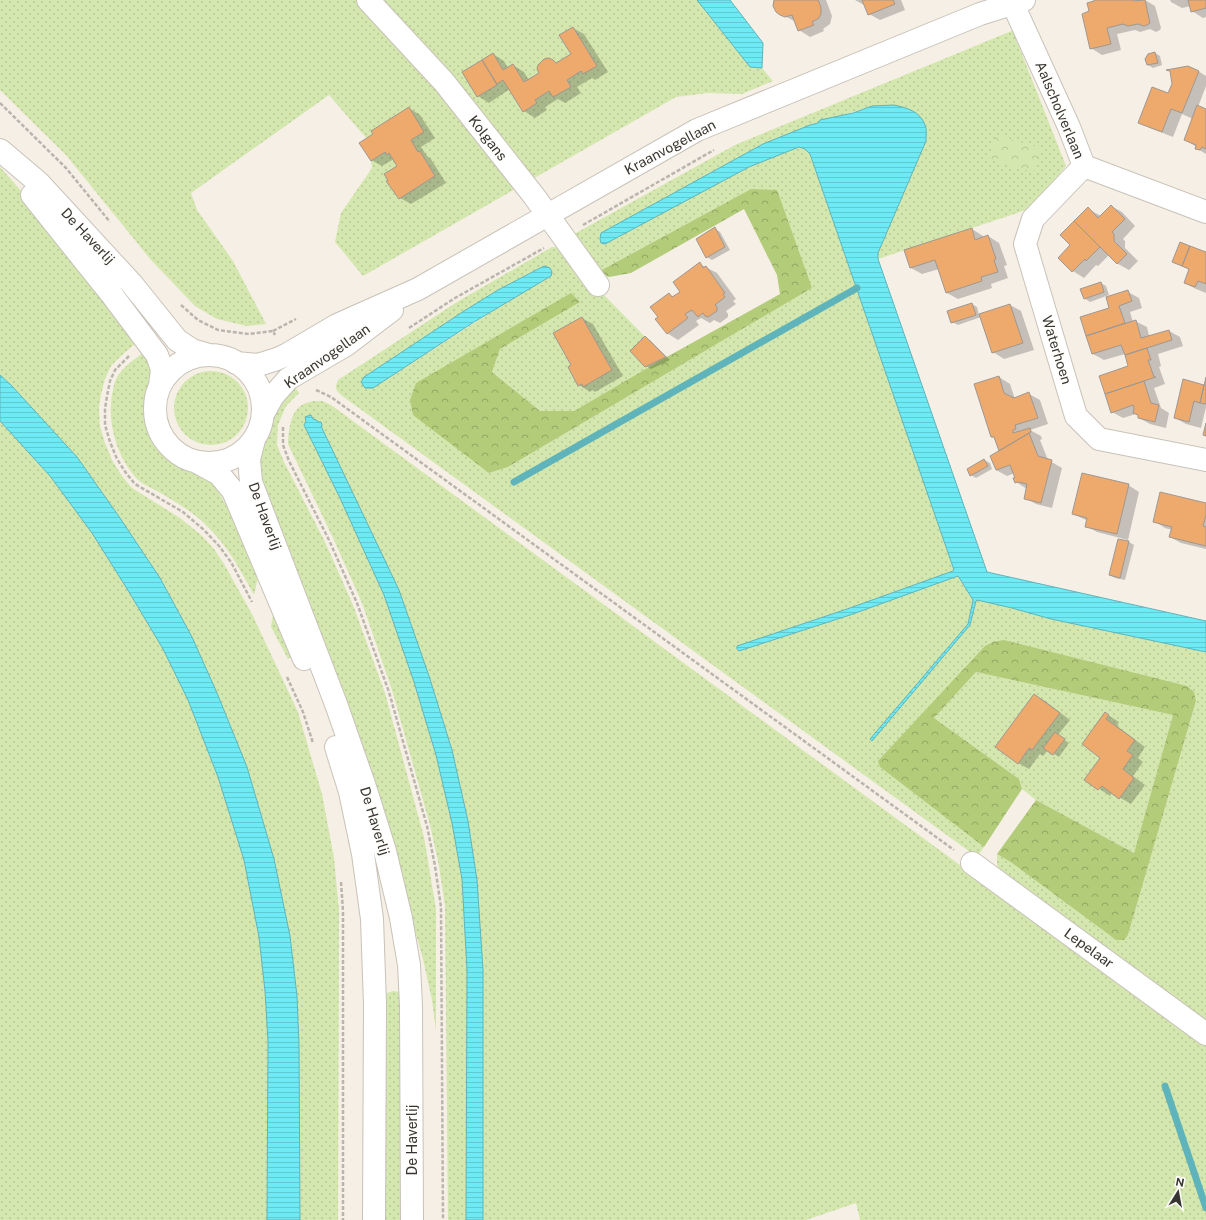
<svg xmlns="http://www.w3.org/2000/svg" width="1206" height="1220" font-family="'Public Sans',sans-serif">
  <defs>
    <pattern id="grass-dots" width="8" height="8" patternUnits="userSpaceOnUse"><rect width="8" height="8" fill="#d4e7ae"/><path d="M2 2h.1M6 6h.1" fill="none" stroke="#b7c796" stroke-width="1.8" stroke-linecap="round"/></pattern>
    <pattern id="forest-crowns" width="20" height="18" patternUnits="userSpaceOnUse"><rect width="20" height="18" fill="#b3cc79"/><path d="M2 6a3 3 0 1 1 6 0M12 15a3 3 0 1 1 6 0" fill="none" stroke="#92a664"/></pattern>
    <pattern id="park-crowns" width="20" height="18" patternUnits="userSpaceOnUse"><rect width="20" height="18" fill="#d4e7ae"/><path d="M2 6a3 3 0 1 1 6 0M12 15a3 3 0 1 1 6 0" fill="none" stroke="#b7c796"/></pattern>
    <pattern id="water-rules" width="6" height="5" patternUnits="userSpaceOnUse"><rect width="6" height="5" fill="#6eeaf4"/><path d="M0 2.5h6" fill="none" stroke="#60c9d2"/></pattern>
  </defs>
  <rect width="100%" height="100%" fill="#f6efe6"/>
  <!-- grass -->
  <path fill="url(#grass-dots)" fill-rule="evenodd" d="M0,0H697L750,67L762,68L773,81L742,94L708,93L676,97L363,276L335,242L341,213L372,168L368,140L329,95L191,193L197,210L233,261L266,324L247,326L217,319L195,306L151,260L66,155L0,90Z
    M1014,30V34L1066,166L1032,208L878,259L872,106L818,123L810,125L749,167L799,147L805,149L810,154L954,570L953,571L847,609L737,646V649L740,651L850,615L958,576L960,578L973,600L968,624L870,739L970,625L976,601L977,600L1012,608L1051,619L1206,652V1024L1005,877L997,865V854L1012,863L1116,940H1124L1128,935L1196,701L1004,640L880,767L984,847L977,857L341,395C335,390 335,387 338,380L457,302L552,247H556L561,249L596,296L601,292L666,358L574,411H540L492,372L500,349L580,302L416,383L489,473L508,467L812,288L751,189L598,272L573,237L576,233L735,145ZM543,266L507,302L373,388L364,377L464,311L498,290Z
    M0,167L67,243L137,342L122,355L111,366L105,379L101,394L99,408L100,426L105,443L113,462L122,476L132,488L180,518L201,535L214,549L224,564L253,616L298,712L322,794L334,858L339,911L338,1220H300L299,1044L297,996L290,936L274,859L247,767L217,693L192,637L160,578L120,518L77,457L11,385L0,375Z
    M145,351L150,363L151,375L145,397L144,411L146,424L151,437L158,449L168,458L180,466L192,471L201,472L216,487L247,544L259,573L254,595C240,569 227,545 206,525C192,511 175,502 159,492C152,488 144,485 138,480C116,457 106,420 113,390C114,384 116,377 120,373C126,364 137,358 145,351Z
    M174 408a37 37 0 1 1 74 0a37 37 0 1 1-74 0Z
    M294,385L299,393L286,406L278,425L277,445L284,462L325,542L353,605L385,693L424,837L436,909V1031L432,1000L423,959L391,845L258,480V453L264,443L280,401Z
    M314,401H322L331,405L1206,1045V1220H860L856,1203L806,1220H483V970L477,880L468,821L452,750L429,676L321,425H322L319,422L306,421L304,425L340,498L384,595L414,682L436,755L452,823L462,879L467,970L466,1220H448L445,906L439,866L430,825L392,690L362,603L333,538L288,444C289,430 290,410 304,404C307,402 311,402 314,401Z
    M0,421L50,476L92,533L129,592L163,649L188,700L218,777L244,860L259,937L265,991L268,1041L267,1220H0Z
    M274,609L293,656L288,659L271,627Z
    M976,672L1173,715L1134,853L1036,800L1022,789L1019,779L934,718Z
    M393,991L400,992L407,1220H383V1002L387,993Z"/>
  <!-- forest -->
  <path fill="url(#forest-crowns)" d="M751,189L777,190L812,288L508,467L489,473L413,415L410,400L416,383L571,293L580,302L500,349L492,372L540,411H574L663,359L780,294L777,275L744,209L631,273L609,277L598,272Z
    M1004,640L1187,686L1194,692L1196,701L1128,935L1124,940H1116L1012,863L997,854L1036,800L1134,853L1173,715L976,672L934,718L1019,779L1022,789L984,847L880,767L878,761L985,646L993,642Z"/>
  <!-- park -->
  <path fill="url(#park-crowns)" d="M996,135L1041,148L1034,172L989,160Z"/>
  <!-- water -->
  <path fill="url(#water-rules)" stroke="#5eb4ba" d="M697,0H730L763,43L762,68L750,67Z
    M894,105C907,108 920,111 925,125C927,129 926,136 926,141L878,253V259L987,572L1206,621V652L1051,619L1012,608L977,600L976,601L970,625L872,741L870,739L968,624L973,600L960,579L958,576L850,615L739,651L737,649V646L847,609L953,571L954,570L810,154L805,149L799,147L749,167L605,244L601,243L600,239L601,233L763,144L810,125L818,123L820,120L853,113L872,106Z
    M544,266L550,268L552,272L551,276L474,322L373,388H365L361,382L364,377L464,311L498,290Z
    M0,375L11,385L77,457L120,518L160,578L192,637L217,693L247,767L274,859L290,936L297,996L299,1044L300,1220H267L268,1041L265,991L259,937L244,860L218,777L188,700L163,649L129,592L92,533L50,476L0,421Z
    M311,415L313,419L316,420L319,422H321L322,425L321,426L399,590L429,676L452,750L468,821L477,880L483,970V1220H466L467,970L462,879L452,823L436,755L414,682L384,595L340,498L304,425L306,421L305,417Z"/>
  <!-- shadow -->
  <path fill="#0003" d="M775,0H826L832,16L830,24L823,29L824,31L810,37L799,30L796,22L777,12Z
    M855,0H901L905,10L880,20L869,14L866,6Z
    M1095,0H1145L1155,6L1161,28L1160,30L1156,32L1150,29L1140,32L1135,30L1117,34L1121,50L1102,55L1091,48V12L1095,2Z
    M1170,0H1206V17L1203,18L1192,11L1191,6L1182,8L1171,2Z
    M573,28L584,34L608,72L595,80L592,78L577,87L581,93L565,103L558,99L545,107L547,110L535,118L524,111L510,89L489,103L478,96L463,73L493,54L504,61L508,68L513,65L524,72L529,80L540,74L552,61L557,64L572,54Z
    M1155,53L1160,56L1162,65L1153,68L1148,65Z
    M1198,71L1206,76V86L1198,107L1206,110V154L1196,148L1197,147L1185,140L1193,119L1182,114L1173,137L1150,128L1139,122L1169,94Z
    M409,108L420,115L435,138L421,147L427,156L431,159L446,183L411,204L400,198L399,166L394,159L382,166L371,160Z
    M1111,206L1122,212L1135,226L1123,239L1125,241V248L1138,261L1129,270L1118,264L1109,255L1098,266L1096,265L1084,278L1073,271L1059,258L1072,246L1088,209L1101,216Z
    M715,229L720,232L730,250L712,260L707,257Z
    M972,229L983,236V238L988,236L999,243L1007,265L1004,266L1008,278L991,284L992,288L958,299L947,293L939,269L922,274L911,268L906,251Z
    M1206,253V293L1196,289L1185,283L1190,270L1173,262Z
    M700,264L717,273L736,299L733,301L736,304L726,311L728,314V317L720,323L714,320L710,323L701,318L696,321L699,325L678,340L667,333L659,317L669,294L674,297L681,292Z
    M1101,283L1106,286L1109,295L1090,302L1084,298Z
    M1128,292L1139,298L1142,308L1130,312L1133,322L1135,321L1147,327L1149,336L1169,331L1180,337L1183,346L1158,354L1161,366L1159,367L1165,384L1154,388L1161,408L1169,413L1166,428L1150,424L1139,418V416L1136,414L1123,418L1112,412L1129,367L1125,354L1104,360L1093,354L1081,318L1110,308Z
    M972,304L977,307L979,315L1010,305L1021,311L1034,350L1004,359L993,352L981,317L958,325L952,322Z
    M582,318L593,324L623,376L595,392L592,390L590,392L579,385L573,366Z
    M645,338L650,340L670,360L651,369L646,366Z
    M999,377L1010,384L1015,399L1029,394L1040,400L1048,424L1030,430L1041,436L1042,439L1040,440L1048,460L1062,468L1052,508L1036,504L1025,498L1027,489L1016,482L1017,478L1015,473L1007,476L996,470L1000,451L996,439L992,437Z
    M1184,381L1205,386L1206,381V407L1201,428L1186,424L1175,418Z
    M984,460L990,463L992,469L976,478L971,475Z
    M1128,485L1139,492L1128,540L1097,532L1086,526L1088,521L1073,514Z
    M1206,504V549L1181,543L1170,537L1172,530L1165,528L1154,521Z
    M1129,542L1134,545L1125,580L1115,578L1110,575Z
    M1034,695L1045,701L1070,720L1058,735L1069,743L1059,757L1048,750L1043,756L1040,754L1029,769L1018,763Z
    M1105,713L1119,722L1117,726L1145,747L1138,758L1143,762L1133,776L1145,785L1131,804L1112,793L1110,796L1085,779L1101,757Z"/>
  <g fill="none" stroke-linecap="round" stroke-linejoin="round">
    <!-- stream -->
    <path stroke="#5eb4ba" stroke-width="7" d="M514,482L857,288
      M1165,1086L1206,1208"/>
  </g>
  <!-- building -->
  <path fill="#eeaa6d" stroke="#a09790" d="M774,0H818L821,7V14L819,18L812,22L814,25L798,31L792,15L785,17L780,15L776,12L773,6Z
    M862,0H893L895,4L868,15Z
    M1094,0H1133L1134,1L1145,0L1150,23L1147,25L1144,26L1138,24L1128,26L1123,24L1107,28L1111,44L1090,49L1082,14L1089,11L1087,3L1094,1Z
    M1188,0H1206V8L1191,12Z
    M573,27L597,66L583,74L581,71L567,80L571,87L553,97L549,91L535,100L537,103L523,112L503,80L497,84L482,60L493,53L503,70L513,64L524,82L539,73L537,69L538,65L544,59L549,58L553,60L556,63L571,54L559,35Z
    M1155,52L1158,63L1147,65L1145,59L1148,54Z
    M482,60L497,85L477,97L462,72Z
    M1188,66L1199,71L1182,113L1171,109L1162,132L1138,123L1152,87L1168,93L1172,84L1170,71L1166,70Z
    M1197,105L1206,109V149L1202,147L1200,150L1195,149L1196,145L1184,140Z
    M409,107L424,132L411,140L418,152L420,151L435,176L399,199L386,181L388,180L384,174L397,166L389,153L387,155L385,152L371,161L359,143L373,134L371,131Z
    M1111,205L1125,219L1112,232L1114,234V241L1127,254L1117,264L1074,221L1088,207L1098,218Z
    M1074,221L1100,247L1086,261L1085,259L1072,272L1058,258L1070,245L1060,235Z
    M715,227L725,247L706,258L696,239Z
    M972,228L975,240L988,235L996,259L994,260L998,272L981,277L982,281L946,293L935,260L910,268L904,250Z
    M1180,242L1190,246L1182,266L1172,262Z
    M1190,246L1206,252V284L1198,281L1195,287L1184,283L1189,269L1182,266Z
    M700,262L703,268L706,266L725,293L723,294L725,297L715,305L717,307V311L708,317L705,316L703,313L698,317L692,310L685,314L688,318L667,334L655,319L658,317L650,307L669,293L672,297L680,292L673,282Z
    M1101,282L1104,292L1084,299L1080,289Z
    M1128,290L1132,301L1119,306L1125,323L1086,336L1080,317L1109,308L1106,297Z
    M972,303L976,315L951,323L947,311Z
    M1010,304L1023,343L992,353L979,314Z
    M582,317L612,370L583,387L582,384L578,386L568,367L571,365L553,333Z
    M1136,320L1141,338L1169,330L1172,340L1125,355L1121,345L1092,354L1086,336Z
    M645,336L666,357L645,367L630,351Z
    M1147,348L1151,360H1148L1154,377H1156L1105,394L1099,376L1128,366L1125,355Z
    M999,376L1004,393L1014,398L1029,392L1038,418L1015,425L1016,429L1013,430V433L1030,428L1031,432L999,451L994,437H991L974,384Z
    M1206,377V404L1200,403Z
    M1183,379L1204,385L1200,403L1194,401L1189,422L1174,418Z
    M1144,381L1151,403L1159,405L1155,422L1138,418V415L1133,413L1134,408L1133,405L1111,413L1105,394Z
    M1206,423V436L1203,435Z
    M1029,433L1038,456L1052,460L1041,503L1024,499L1027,484L1018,482L1015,483L1013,478H1015L1010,465L996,470L990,456Z
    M984,459L988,466L970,476L967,469Z
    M1082,473L1129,484L1117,534L1085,527L1087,518L1072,514Z
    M1160,492L1206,503V515L1203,526L1206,527V546L1169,537L1172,527L1153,522Z
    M1118,539L1129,541L1120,578L1109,575Z
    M1034,694L1060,713L1032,750L1029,748L1018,764L995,747Z
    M1105,712L1109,715L1106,719L1135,740L1127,751L1133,755L1123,769L1134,778L1119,799L1102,786L1098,790L1084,780L1100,758L1082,744Z
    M1055,732L1065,739L1053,755L1043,748Z"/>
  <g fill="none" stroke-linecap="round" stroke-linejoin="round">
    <!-- minor casing -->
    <g stroke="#c8c2b8" stroke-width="24">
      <path id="minor" d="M368,0L444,82L534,196L598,285
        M1011,0L1069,127L1084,166L1206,212
        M0,150L39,183L132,284L177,340L192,350L209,355
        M1084,166L1033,219L1025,244L1076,416L1099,439L1206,460
        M32,195L112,295L157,355L162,369L160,386
        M155 409a54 54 0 1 1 108 0a54 54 0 1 1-108 0Z
        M236,363L258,365L277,359L286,355L337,325L418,289L697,130L980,14L1024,0
        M263,414L273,396L288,379L346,345L392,310
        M254,440L249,459L251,482L336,704L365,787L385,851L401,918L409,965L411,1005L412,1220
        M197,462L219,474L233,491L304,659
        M336,747L350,792L363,854L372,919L375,1004L374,1220
        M972,863L1206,1034"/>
    </g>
    <!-- path -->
    <path stroke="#b9b4ad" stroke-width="2.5" stroke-dasharray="4 2" stroke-linecap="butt" d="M0,103L66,168L110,222
      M583,225L714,150
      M181,305L198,320L218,330L249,334L273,331L275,335
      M409,328L455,298L544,248
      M273,331L296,319
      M129,356L115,370L110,381L107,396L105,409V425L110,442L117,459L126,473L135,484L183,512L204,530L219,546L231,562L252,602
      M316,390L331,397L954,850
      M283,427V445L289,461L329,540L357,603L389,692L427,826L435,866L441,907L443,1220
      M287,677L303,712L313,743
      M341,882L343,911V1220"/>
    <!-- minor -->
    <use href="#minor" stroke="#fff" stroke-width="22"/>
  </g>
  <g text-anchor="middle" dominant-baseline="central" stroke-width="3.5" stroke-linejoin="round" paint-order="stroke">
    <!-- street labels -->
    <g font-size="14" fill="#373531" stroke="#fefdfb">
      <text transform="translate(1060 110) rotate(67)">Aalscholverlaan</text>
      <text transform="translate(488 138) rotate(52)">Kolgans</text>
      <text transform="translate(670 147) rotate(-28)">Kraanvogellaan</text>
      <text transform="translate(88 236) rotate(47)">De Haverlij</text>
      <text transform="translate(1057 350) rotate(73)">Waterhoen</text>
      <text transform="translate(327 356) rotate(-35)">Kraanvogellaan</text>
      <text transform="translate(265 516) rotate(70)">De Haverlij</text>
      <text transform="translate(375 821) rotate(73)">De Haverlij</text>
      <text transform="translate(1089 948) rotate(36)">Lepelaar</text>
      <text transform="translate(412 1140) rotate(-90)">De Haverlij</text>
    </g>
  </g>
  <!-- north arrow -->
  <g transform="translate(1178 1192) rotate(11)" stroke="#fefdfb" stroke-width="3" paint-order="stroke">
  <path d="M0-3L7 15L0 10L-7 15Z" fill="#373531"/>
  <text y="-6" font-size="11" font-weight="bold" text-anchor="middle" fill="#373531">N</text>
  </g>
</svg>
